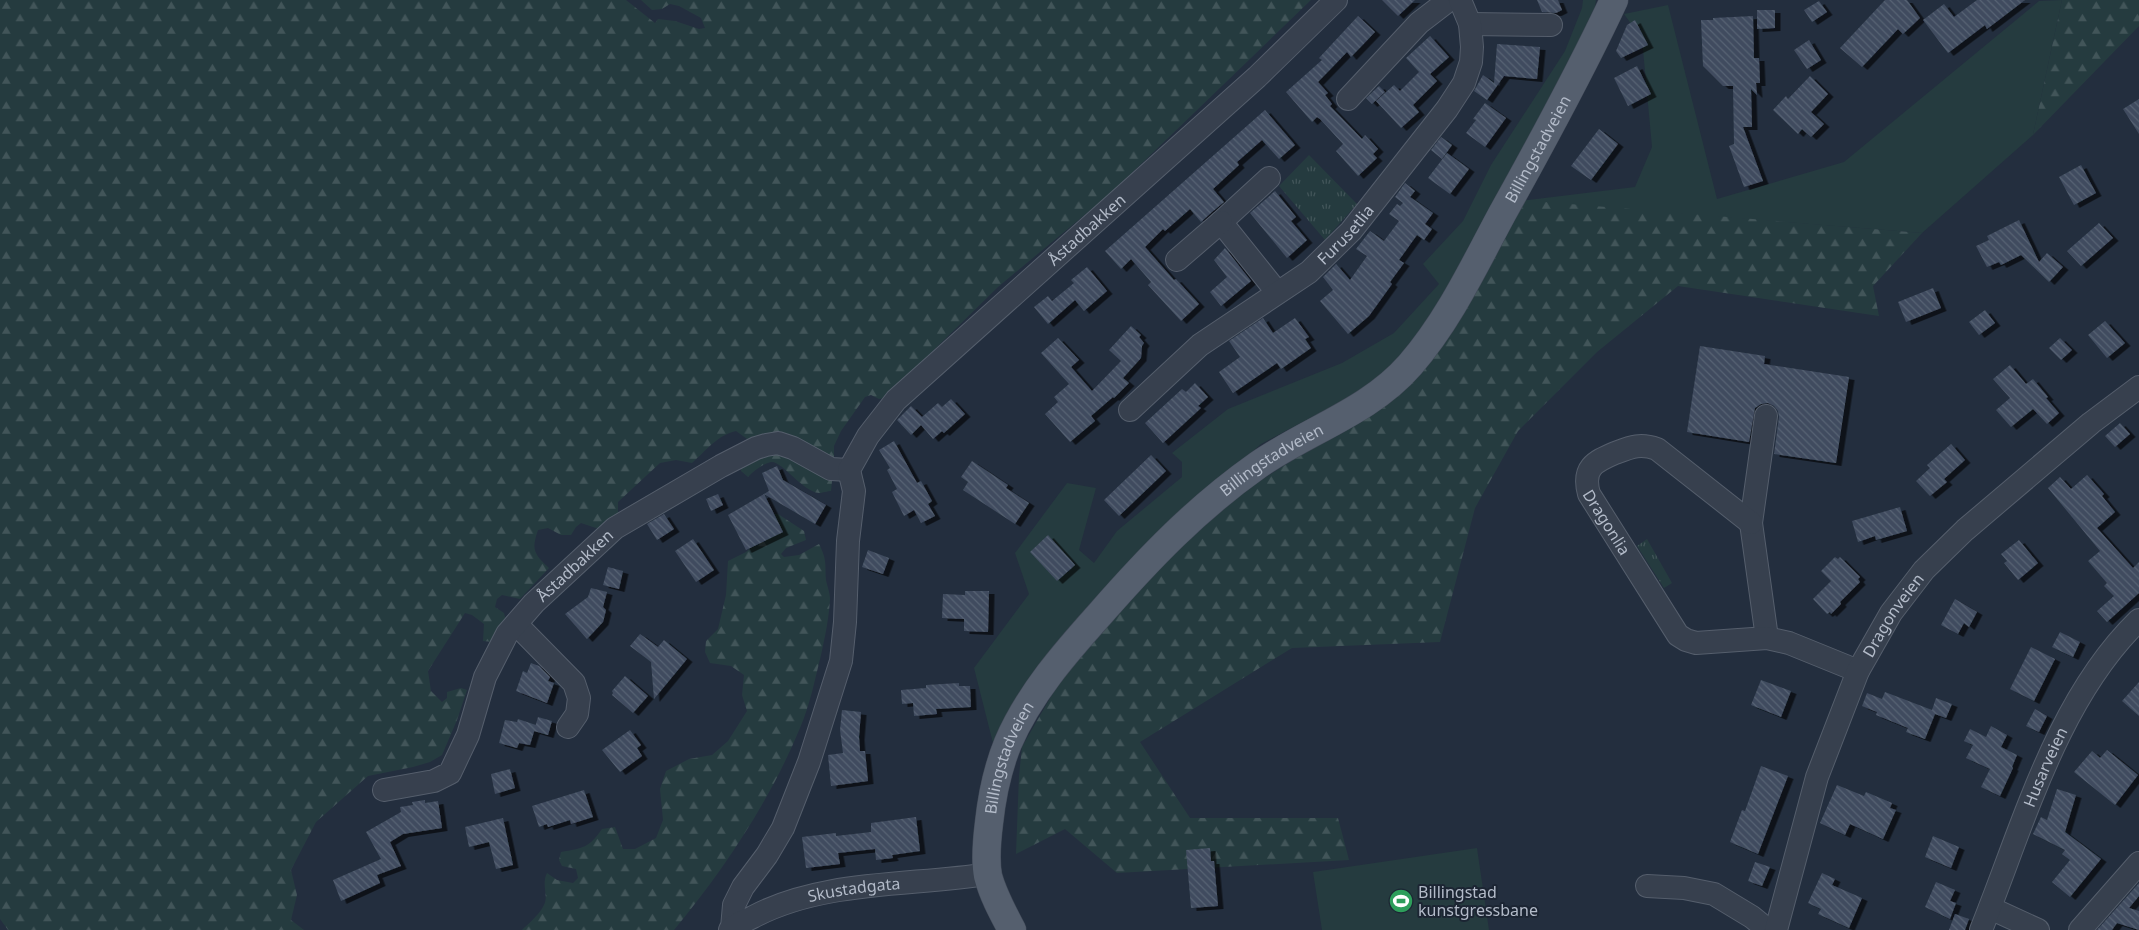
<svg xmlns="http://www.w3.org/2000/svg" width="2139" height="930" font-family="'Noto Sans',sans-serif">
  <defs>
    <pattern id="forest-firs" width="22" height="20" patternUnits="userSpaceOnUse" patternTransform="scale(1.25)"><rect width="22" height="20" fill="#253b3f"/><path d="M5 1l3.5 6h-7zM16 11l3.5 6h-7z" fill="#425559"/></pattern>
    <pattern id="park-tufts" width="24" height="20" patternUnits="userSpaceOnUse" patternTransform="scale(1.25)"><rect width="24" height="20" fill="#253b3f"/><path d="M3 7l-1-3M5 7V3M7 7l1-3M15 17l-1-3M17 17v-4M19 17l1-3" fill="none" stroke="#425559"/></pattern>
    <pattern id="building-back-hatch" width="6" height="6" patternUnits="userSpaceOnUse" patternTransform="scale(1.25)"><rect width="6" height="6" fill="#3f4b5e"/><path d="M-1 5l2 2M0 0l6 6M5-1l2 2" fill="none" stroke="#586374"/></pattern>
    <filter id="shadow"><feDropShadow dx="5.5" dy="3" stdDeviation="0" flood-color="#0009"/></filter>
  </defs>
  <rect width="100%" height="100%" fill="#232e3e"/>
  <!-- green -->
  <path fill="#253b3f" d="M1583,0H1596L1592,25L1448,295L1411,350L1364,390L1261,444L1120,572L994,747L974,668L1029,594L1015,553L1067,483L1096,488L1079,550L1094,563L1117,531L1182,477V462L1172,453L1228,409L1342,363L1394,333L1439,284L1423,264L1463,221L1491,165L1565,51L1582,8Z
    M2062,0L2033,135L1922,233L1520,201L1635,187L1652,147L1642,39L1624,14L1668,5L1717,199L1844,162L2039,1Z
    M1477,848L1489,930H1322L1313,872Z"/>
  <!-- forest -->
  <path fill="url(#forest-firs)" d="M0,0H626L655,23L658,19L675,21L699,29L705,28L701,18L679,6L670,4L662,9L652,10L641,0H1311L1111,193L998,287L885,398L879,399L871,395L865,397L841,431L834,446V462L831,491C828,491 822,493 819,493C802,491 781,460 771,462C762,464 754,471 748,477L741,471V463L750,441L736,431C716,436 707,450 692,463L676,460L660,463L618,502V511L625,526L620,529L596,528L581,523L576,527L571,535H561L548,528L538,530C531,550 534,554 549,568L520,599L502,595L497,599L495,607L504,613L506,621L493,642L483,641L484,624L472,615L465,613L428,671L431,691L442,702L447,698V692L461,688L467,690L457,720L442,755L430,762L413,767L368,776L316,822L291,870L297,895L291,920L304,930H8L0,919Z
    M2062,0H2139V26L2033,135Z
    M1520,200L1922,233L1873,286L1879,316L1678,286L1597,352L1518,431L1475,508L1440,642L1292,648L1140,742L1190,818H1338L1349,860L1117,873L1065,829L1016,854L1019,776L1022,747L1057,686L1124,599L1216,509L1373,409Z
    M764,513L778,514L804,531L806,540L786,548L781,554L784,557L799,555L819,544C827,560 825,563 826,580C827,586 830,592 830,599C829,618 825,637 821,655C815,679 810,705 800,728C771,799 723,871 674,930H522C529,923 540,914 544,905C549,895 541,885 547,873L557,880L573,883L578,878L576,869L562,866L559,860L561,852C583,848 589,848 602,829L615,827L623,849H635L656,838L663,820L660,789L666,771L689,759L712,755L728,741L747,711L742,695L744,675L731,666L710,663L705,652L706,641L718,629L726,595L728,561L746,552L760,540Z"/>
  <!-- park -->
  <path fill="url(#park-tufts)" d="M1309,155L1357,204L1325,240L1279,186Z
    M1647,539L1672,583L1664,588L1637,546Z"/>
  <!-- building -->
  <path fill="url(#building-back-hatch)" filter="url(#shadow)" d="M1382,0H1415L1398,16Z
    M1537,0H1558L1562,10L1556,13L1542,12Z
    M1885,0H1907L1920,18L1903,34L1898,29L1862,67L1840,48Z
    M1977,0H2025L1987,29L1985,25L1948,53L1923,20L1944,4L1954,17Z
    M1819,1L1827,12L1812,22L1804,10Z
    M1757,10H1775V28L1757,29Z
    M1358,16L1375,32L1351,57L1347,52L1318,82L1328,93L1325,95L1332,104L1330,106L1362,139L1365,135L1378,149L1373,154L1377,158L1358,176L1336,151L1343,144L1320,119L1317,117L1312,122L1286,92L1322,60L1319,58Z
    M1753,16L1754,58H1759L1760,83H1756L1757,95L1751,89L1752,127H1743L1763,181L1744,187L1729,146L1734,144L1733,86H1723L1703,66L1701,20H1713V18Z
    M1635,20L1648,45L1621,58L1616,51L1627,25Z
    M1430,36L1449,57L1430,74L1437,81L1413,105L1419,112L1401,128L1376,101L1394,85L1400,91L1419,72L1406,58Z
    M1809,40L1821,60L1807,69L1794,50Z
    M1497,44L1540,47L1537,79L1504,76L1487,100L1474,91L1483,75L1494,83Z
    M1637,66L1651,94L1628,106L1614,78Z
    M1810,76L1828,94L1811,112L1824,124L1811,137L1802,129L1798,134L1773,110L1786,96L1788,99Z
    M1379,86L1385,92L1372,104L1366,98Z
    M2139,99V134L2123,109Z
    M1485,103L1506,118L1485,147L1466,133L1476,120L1473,119Z
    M1265,110L1295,145L1279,159L1262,140L1237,162L1239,165L1213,189L1224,202L1212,212L1201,222L1190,209L1165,231L1163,229L1145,247L1174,280L1176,279L1199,304L1181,321L1148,285L1151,282L1131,259L1121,269L1105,251Z
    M1599,129L1618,144L1591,180L1571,166Z
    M1441,137L1452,145L1442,159L1431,150Z
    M1447,153L1469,169L1450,194L1428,178Z
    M2081,165L2096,193L2074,205L2059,177Z
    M1405,183L1415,191L1410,197L1433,213L1425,224L1432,229L1424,240L1417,235L1399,260L1404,263L1390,282L1392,284L1369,316L1348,334L1320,301L1333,290L1323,277L1336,264L1350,280L1367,256L1356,249L1370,231L1384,241L1399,221L1389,214L1397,204L1400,206L1403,203L1395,197Z
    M1275,191L1296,217L1291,221L1307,240L1287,258L1250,213Z
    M2019,220L2039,262L2047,253L2063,267L2049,282L2021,255L2001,265L1999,262L1987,267L1976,246L1989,240L1987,236Z
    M2099,223L2113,238L2081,266L2067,251Z
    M1225,248L1251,281L1221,306L1210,292L1227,277L1214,260Z
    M1087,267L1107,291L1084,311L1075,300L1048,324L1034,307L1048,296L1052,301L1074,283L1071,280Z
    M1933,288L1941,308L1906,322L1898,302Z
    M1985,310L1995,323L1979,335L1969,322Z
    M1263,318L1273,333L1295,318L1309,337L1305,339L1311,348L1281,369L1277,363L1233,393L1219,372L1240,357L1229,341Z
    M2105,321L2125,343L2107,358L2088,335Z
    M1131,326L1141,335L1139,337L1144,343L1142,346L1141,358L1123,378L1129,383L1114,398L1113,397L1091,416L1095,421L1070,442L1045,414L1058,402L1054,397L1069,384L1041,353L1058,338L1079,360L1071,367L1092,391L1121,361L1109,350Z
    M2060,338L2072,350L2061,360L2049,348Z
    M1700,346L1765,356L1764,364L1849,377L1836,463L1774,454L1779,417L1778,411L1774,406L1768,403L1761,404L1755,408L1749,442L1687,432Z
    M2010,365L2026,384L2033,379L2048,397L2046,398L2059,413L2047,424L2033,409L2011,427L1996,410L2010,398L1993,379Z
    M1195,383L1208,397L1198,406L1201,408L1163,443L1145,423L1182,389L1186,392Z
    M951,399L965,414L944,433L942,431L933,439L921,425L911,435L897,420L911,406L922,417L938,403L942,407Z
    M2120,423L2130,434L2115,447L2105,436Z
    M894,441L917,483L921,481L932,501L928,504L935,516L921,523L914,510L904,516L892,492L897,489L887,470L890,468L879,450Z
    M1951,444L1965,460L1944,479L1947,482L1930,496L1916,481L1930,468L1927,465Z
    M1151,455L1166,471L1119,516L1104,500Z
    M972,461L1008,485L1006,488L1029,503L1015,524L963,490L968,482L961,477Z
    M777,466L783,480L826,505L815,524L764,494L769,491L762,473Z
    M2087,475L2104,494L2102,496L2115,512L2097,528L2133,568L2139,562V593L2107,622L2097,611L2114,596L2104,586L2107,583L2088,561L2100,551L2048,488L2060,477L2071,489Z
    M718,494L723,505L711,511L706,499Z
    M764,494L783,532L746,550L728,515Z
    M1900,507L1907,531L1876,540L1875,536L1858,542L1852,521Z
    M664,514L674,529L657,540L647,524Z
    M1048,535L1075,565L1057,581L1030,552Z
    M693,539L714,570L696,582L675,551Z
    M2019,540L2038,563L2018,580L2004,563L2007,561L2001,554Z
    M868,550L889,558L883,574L862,567Z
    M1835,557L1838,559L1840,557L1860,577L1858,579L1860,582L1840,602L1841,604L1831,614L1830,612L1827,614L1813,599L1831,581L1821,571Z
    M608,567L623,571L619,589L603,585Z
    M591,588L607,592L603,607L606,610L603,622L587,639L565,614L588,597Z
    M965,591H989L988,632L964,631V619L942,618L943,594L965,595Z
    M1955,599L1977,612L1969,627L1964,623L1958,634L1941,625Z
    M2060,632L2080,642L2073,657L2052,647Z
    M640,634L658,647L664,640L687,659L654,699L651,662L630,646Z
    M2031,647L2055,659L2034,701L2010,689Z
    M531,663L539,666L550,677L548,681L554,683L547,703L516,691L523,671L527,673Z
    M625,676L648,696L633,713L612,695L613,693L612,691Z
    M1761,680L1791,691L1781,717L1751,705Z
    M2139,682V716L2122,701Z
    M959,683V686H970L971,707L936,709L937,714L914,716L913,703L902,704L901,690L926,688V685Z
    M1885,692L1932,710L1936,698L1952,704L1946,718L1935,714L1925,739L1906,732L1908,728L1876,715L1877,712L1862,706L1867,693L1882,699Z
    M2035,709L2047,716L2039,732L2026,726Z
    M842,710L861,712L859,737L860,751H865L868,781L831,786L828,755L843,753L840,730Z
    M538,717L552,721L548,735L534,731Z
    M518,719L536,725L530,745L519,743L517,748L499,743L505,720L517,722Z
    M1991,726L2007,735L2001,747L2017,755L2012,767L2013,768L2000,796L1981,787L1990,769L1966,758L1973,745L1964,741L1970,729L1986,737Z
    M630,730L641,745L637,748L642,756L620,772L602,750Z
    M2107,750L2138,775L2115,805L2074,772L2092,751L2100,758Z
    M1761,766L1788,776L1758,854L1730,842L1742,810L1745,811Z
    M510,769L515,788L495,794L491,774Z
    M1837,785L1864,796L1866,792L1892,803L1890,808L1896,810L1883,839L1850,824L1845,835L1820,823Z
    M2057,789L2076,795L2065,832L2101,859L2070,897L2052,882L2070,860L2062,854L2065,850L2033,834L2041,817L2047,820Z
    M584,790L593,817L571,824L570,820L548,827L547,824L539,827L532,806Z
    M425,800V803L438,801L442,828L403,834L390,842L401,866L377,875L380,883L341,901L333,880L381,859L366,832L401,812L400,807L413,805L412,802Z
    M916,817L920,851L892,855L893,858L876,860L875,849L838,853L840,864L806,868L802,837L836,833V836L871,832V823Z
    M503,818L513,865L496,869L489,842L469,847L465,827Z
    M1933,836L1959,847L1951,868L1925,857Z
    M1210,848L1211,861H1214L1218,906L1191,908L1186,850Z
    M1755,862L1770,867L1762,886L1748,881Z
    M1822,873L1835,879L1832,885L1862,898L1849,928L1818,914L1821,909L1808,903Z
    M1936,882L1955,890L1950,901L1956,903L1950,919L1925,907Z
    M2139,883V896L2129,908L2139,911V930L2117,923L2112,930H2097Z
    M1955,914L1969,919L1965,930H1949Z"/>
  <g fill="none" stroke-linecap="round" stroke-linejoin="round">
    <!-- minor casing -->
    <g stroke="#555e6c" stroke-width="24">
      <g id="minor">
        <path d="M1470,24L1551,25"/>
        <path d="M1348,99L1419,23L1449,0"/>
        <path d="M1269,178L1221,222L1277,292"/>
        <path d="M1177,260L1221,222"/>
        <path id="s1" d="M1130,410L1200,345L1309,272L1351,231L1447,109L1464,83L1471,62L1472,47L1470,24L1460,0"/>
        <path d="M1766,416L1751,523L1767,638"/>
        <path id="s2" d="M1751,523L1657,449C1640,443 1631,447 1615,453C1594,462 1582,468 1589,494L1678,635L1686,640L1696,643L1767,638L1789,643L1858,671"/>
        <path d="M516,624L574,683L579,698L577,714L568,727"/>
        <path id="s3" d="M384,790L434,781L450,773L468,735L485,677L507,634L534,603L615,528L721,466L756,448L766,445L778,443L793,448L831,469L849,470"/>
        <path d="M1647,886L1684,888L1714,894L1752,917L1763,926L1772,930"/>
        <path d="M1990,908L2038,930"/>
        <path id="s4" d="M732,928L734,905L743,887L767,855L783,828L809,762L841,661L845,622L848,541L854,491L849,470L868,436L896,400L1257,77L1336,0"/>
        <path id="s5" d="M730,930C736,924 745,921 753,917C822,880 911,886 988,874"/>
        <path id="s6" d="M1776,930L1817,777L1858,671L1891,613L1924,570L1965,530L2091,423L2139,387"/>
        <path id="s7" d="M1981,930C2023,826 2057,699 2139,620"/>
        <path d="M2080,930L2139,863"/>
      </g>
    </g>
    <!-- major casing -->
    <g stroke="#404957" stroke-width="29">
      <g id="major">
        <path id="s8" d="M1012,930C1003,913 993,895 988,876C985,860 987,839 989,823C992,795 997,770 1008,743C1029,694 1065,653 1100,614C1149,558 1197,508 1258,465C1308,430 1369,412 1410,365C1449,320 1474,266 1502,214C1541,144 1580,73 1614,0"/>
      </g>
    </g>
    <!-- minor -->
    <use href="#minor" stroke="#37404e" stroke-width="22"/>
    <!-- major -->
    <use href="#major" stroke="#555f6e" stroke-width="28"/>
  </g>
  <!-- icons -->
  <defs>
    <g id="stadium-disc" transform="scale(1.25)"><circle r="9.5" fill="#2e9e5b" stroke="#1c2533"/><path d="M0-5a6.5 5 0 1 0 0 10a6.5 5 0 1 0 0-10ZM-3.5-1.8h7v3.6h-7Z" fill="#fff"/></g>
  </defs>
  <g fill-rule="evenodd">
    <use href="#stadium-disc" x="1401" y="901"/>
  </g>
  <g text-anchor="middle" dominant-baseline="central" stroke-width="4" stroke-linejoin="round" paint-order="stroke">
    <!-- street labels -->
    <g font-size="16" fill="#b3bbc9" stroke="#1c2533">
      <text stroke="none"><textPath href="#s8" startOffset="1006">Billingstadveien</textPath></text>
      <text stroke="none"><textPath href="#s4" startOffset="824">Åstadbakken</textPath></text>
      <text stroke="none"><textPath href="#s1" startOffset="279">Furusetlia</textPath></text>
      <text stroke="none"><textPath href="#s8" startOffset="586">Billingstadveien</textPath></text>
      <text stroke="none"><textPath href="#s2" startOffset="252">Dragonlia</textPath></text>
      <text stroke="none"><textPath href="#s3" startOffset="316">Åstadbakken</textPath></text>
      <text stroke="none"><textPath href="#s6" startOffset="338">Dragonveien</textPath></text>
      <text stroke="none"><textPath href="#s8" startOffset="181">Billingstadveien</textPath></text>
      <text stroke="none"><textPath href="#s7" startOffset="175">Husarveien</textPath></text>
      <text stroke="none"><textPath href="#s5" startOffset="132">Skustadgata</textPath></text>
    </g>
    <!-- poi labels -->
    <g font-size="16" fill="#b3bbc9" stroke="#1c2533" text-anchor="start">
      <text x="1418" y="892">Billingstad<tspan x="1418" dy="18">kunstgressbane</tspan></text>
    </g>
  </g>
</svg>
